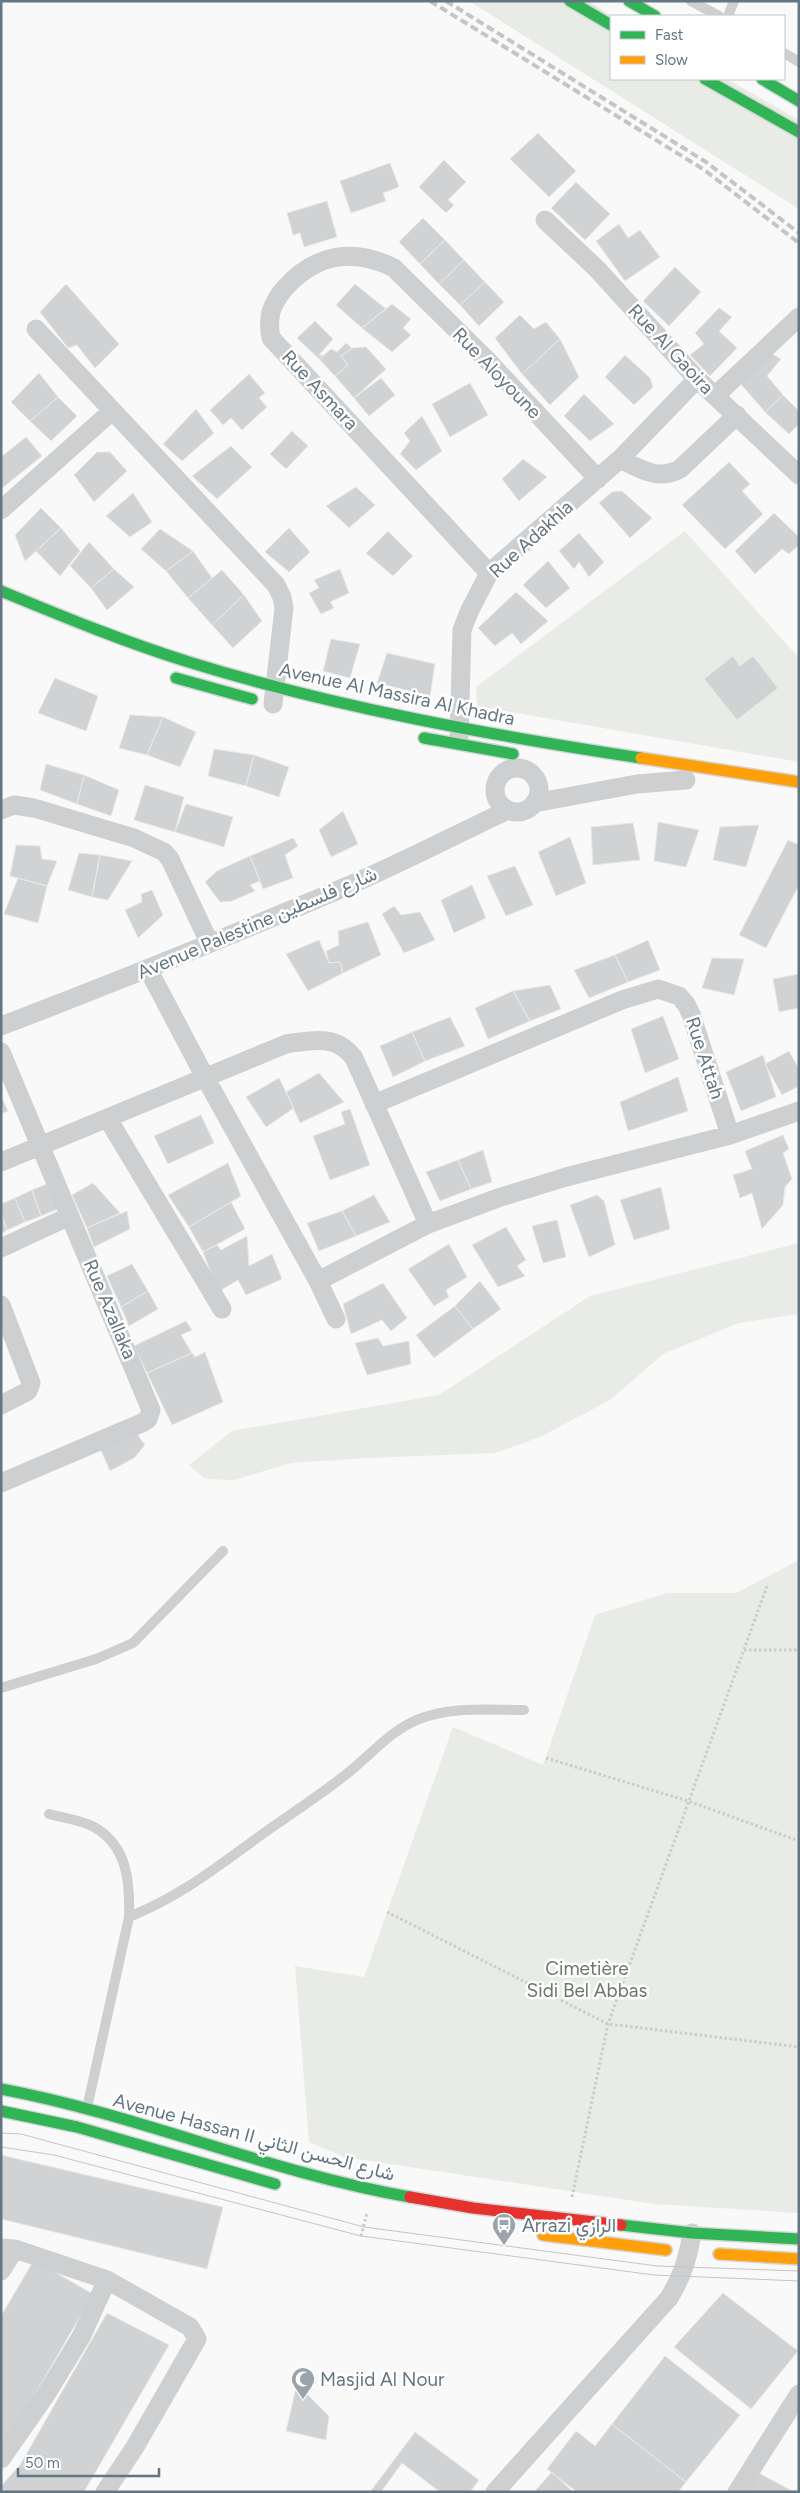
<svg xmlns="http://www.w3.org/2000/svg" width="800" height="2493" font-family="Figtree,Vazirmatn,sans-serif">
  <rect width="100%" height="100%" fill="#f9f9f9"/>
  <!-- green -->
  <path fill="#e8ebe6" d="M469,1H590L611,16V79H727L799,120V209Z
    M685,531L799,658V762L477,706L476,687Z
    M799,1243V1314L739,1323L663,1354L610,1400L540,1437L495,1453L368,1458L291,1463L234,1480L205,1479L189,1465L232,1431L439,1395L590,1296Z
    M799,1560V2213L654,2204L344,2157L309,2142L295,1966L364,1977L453,1727L543,1765L595,1615L667,1593H736Z"/>
  <!-- building -->
  <path fill="#d0d2d3" stroke="#e8e8e8" d="M538,133L576,171L549,197L510,159Z
    M444,160L466,182L448,200L454,205L446,213L419,187Z
    M390,163L399,187L383,193L386,201L351,213L340,181Z
    M576,182L610,214L585,240L551,208Z
    M327,201L337,237L304,247L300,233L293,235L287,213Z
    M423,218L445,240L420,264L399,242Z
    M619,224L628,238L640,230L660,257L625,281L596,241Z
    M445,240L464,260L439,284L420,264Z
    M464,260L485,282L460,305L439,284Z
    M675,267L701,292L669,326L643,301Z
    M485,282L504,302L479,326L460,305Z
    M66,284L119,344L95,368L77,345L68,348L40,312Z
    M355,284L386,309L362,328L336,305Z
    M392,304L411,319L403,328L411,335L392,352L362,328Z
    M719,308L732,317L719,331L737,348L710,376L690,355L704,344L695,333Z
    M520,315L534,329L546,322L560,339L522,374L495,338Z
    M315,321L333,339L319,355H325L319,359L297,338Z
    M560,339L579,377L550,405L522,374Z
    M346,343L352,348L341,356L348,365L335,376L319,359L331,349L337,352Z
    M366,347L386,369L354,398L335,376L348,365L341,356L352,348Z
    M772,354L781,359L767,376L783,395L765,412L740,383Z
    M625,355L650,378L653,387L634,405L605,377Z
    M39,373L58,397L30,421L11,402Z
    M249,374L265,393L259,398L267,407L242,430L231,418L223,425L210,410Z
    M381,378L395,395L369,416L354,398Z
    M470,383L488,415L450,437L432,404Z
    M584,394L614,424L590,441L564,416Z
    M783,395L799,411V424L789,434L765,412Z
    M58,397L77,416L51,441L30,421Z
    M196,409L214,433L182,461L163,444Z
    M422,416L442,451L416,470L400,454L410,441L404,433Z
    M292,431L308,446L286,469L270,454Z
    M26,437L42,456L1,489V457Z
    M231,446L252,467L217,499L192,476Z
    M97,452H110L127,471L94,502L74,475Z
    M523,459L547,477L519,501L502,479Z
    M729,462L750,484L742,491L763,514L725,549L682,505Z
    M356,487L375,505L349,528L326,506Z
    M622,491L652,518L630,538L599,503L612,492Z
    M133,493L152,522L130,537L106,516Z
    M41,508L61,528L25,561L15,535Z
    M774,513L799,537V545L789,554L782,549L755,574L735,551Z
    M61,528L80,551L60,576L36,551Z
    M289,528L310,552L289,572L265,552Z
    M160,529L193,551L166,571L141,549Z
    M388,531L413,556L393,576L366,553Z
    M579,533L604,562L589,577L579,562L574,569L559,551Z
    M89,542L114,569L91,588L70,566Z
    M193,551L212,578L188,598L166,571Z
    M548,561L570,588L546,608L523,585Z
    M114,569L134,587L107,610L91,588Z
    M340,569L349,593L330,602L334,608L321,614L309,593L319,588L314,580Z
    M222,570L244,595L212,625L188,598Z
    M516,592L548,621L521,644L512,633L495,646L478,628Z
    M244,595L262,621L233,648L212,625Z
    M331,639L360,644L350,678L323,671Z
    M387,653L435,664L430,696L377,683Z
    M733,656L740,666L753,656L778,688L737,720L704,679Z
    M55,678L98,696L86,731L38,713Z
    M130,715L163,717L147,755L119,748Z
    M163,717L196,732L180,767L147,755Z
    M214,749L254,755L246,786L208,776Z
    M254,755L289,767L279,797L246,786Z
    M46,764L84,775L77,804L40,790Z
    M84,775L119,790L111,816L77,804Z
    M145,785L184,797L175,832L134,820Z
    M186,804L233,817L224,847L175,832Z
    M343,811L358,844L331,857L319,830Z
    M658,822L699,830L686,867L654,861Z
    M633,823L640,860L593,865L591,827Z
    M759,825L746,867L713,860L720,827Z
    M570,837L586,883L556,896L538,852Z
    M293,838L298,846L285,855L293,878L263,889L250,856Z
    M788,840L799,845V885L766,948L739,935Z
    M16,845L40,846L42,859L57,861L47,886L10,876Z
    M79,853L100,855L92,897L68,890Z
    M100,855L132,861L108,900L92,897Z
    M250,856L260,881L250,885L255,891L232,901L220,902L205,882L217,871Z
    M515,866L533,905L506,916L487,876Z
    M18,878L47,886L38,923L4,914Z
    M472,885L486,918L454,933L441,900Z
    M152,890L163,915L138,938L125,910L142,902L141,894Z
    M394,906L401,915L420,912L435,940L404,953L382,914Z
    M368,922L381,955L343,973L340,962L329,963L326,951L339,945L338,931Z
    M319,940L329,963L340,962L343,973L308,991L286,954Z
    M648,940L660,970L628,982L615,955Z
    M615,955L628,982L589,998L574,970Z
    M712,958L744,959L734,995L702,988Z
    M799,974V1008L779,1012L773,979Z
    M550,985L561,1009L530,1021L513,991Z
    M513,991L530,1021L488,1039L475,1008Z
    M663,1016L679,1059L645,1073L631,1029Z
    M450,1017L465,1046L425,1061L412,1032Z
    M412,1032L425,1061L393,1077L380,1046Z
    M789,1051L799,1069V1086L782,1095L765,1064Z
    M763,1055L776,1097L741,1111L726,1072Z
    M319,1073L344,1102L300,1123L286,1092Z
    M678,1077L688,1111L628,1131L620,1102Z
    M279,1078L294,1108L266,1127L246,1097Z
    M1,1096L8,1111L1,1114Z
    M350,1109L370,1165L330,1180L313,1136L345,1124L341,1112Z
    M201,1115L214,1143L168,1164L154,1136Z
    M783,1135L789,1149L783,1153L792,1179L785,1187L783,1205L762,1229L752,1193L740,1198L733,1175L752,1169L745,1151Z
    M483,1150L492,1182L471,1189L458,1160Z
    M458,1160L471,1189L440,1201L426,1172Z
    M228,1163L241,1196L189,1227L168,1195Z
    M52,1182L63,1207L41,1216L32,1190Z
    M93,1183L120,1213L87,1228L72,1195Z
    M661,1187L670,1229L634,1240L620,1200Z
    M32,1190L41,1216L25,1222L15,1198Z
    M374,1195L390,1222L356,1236L342,1211Z
    M597,1195L604,1201L615,1245L589,1257L570,1205Z
    M15,1198L25,1222L7,1230L1,1214V1204Z
    M231,1202L245,1229L203,1252L189,1227Z
    M127,1211L130,1229L94,1247L87,1228Z
    M342,1211L356,1236L319,1251L307,1223Z
    M1,1214L7,1230L1,1234Z
    M557,1220L566,1257L543,1263L532,1226Z
    M506,1227L526,1260L517,1266L525,1276L498,1287L472,1245Z
    M247,1236L249,1266L272,1254L282,1279L246,1295L238,1280L218,1292L203,1252L217,1245L221,1250Z
    M449,1244L467,1277L446,1290L449,1297L434,1306L408,1269Z
    M132,1264L148,1291L121,1307L107,1276Z
    M480,1281L501,1309L473,1329L455,1306Z
    M383,1283L407,1318L391,1331L382,1320L351,1334L343,1304Z
    M148,1291L158,1309L129,1326L121,1307Z
    M455,1306L473,1329L434,1358L416,1335Z
    M186,1321L192,1330L181,1335L192,1353L147,1373L134,1346Z
    M378,1338L383,1346L409,1341L411,1364L367,1375L355,1343Z
    M205,1352L223,1402L172,1425L147,1373L192,1353L195,1357Z
    M135,1431L145,1445L134,1458L110,1471L100,1448Z
    M1,2155L223,2207L207,2269L1,2219Z
    M34,2260L93,2294L1,2453V2316Z
    M723,2293L798,2351L751,2409L674,2347Z
    M107,2313L169,2345L84,2492H1V2486L20,2465Z
    M665,2356L740,2415L686,2482L612,2424Z
    M297,2384L329,2416L326,2440L286,2431Z
    M612,2424L686,2482L678,2492H577L547,2469L576,2431L595,2446Z
    M415,2432L479,2480L470,2492H440L402,2463L381,2492H370Z
    M755,2471L794,2492H744Z
    M552,2472L573,2492H534Z"/>
  <g fill="none" stroke-linecap="round" stroke-linejoin="round">
    <!-- fast casing -->
    <g stroke="#d5d6d7" stroke-width="14">
      <path id="fast" d="M570,1L611,25
        M629,1L655,16
        M705,79L799,132
        M762,79L799,101
        M1,591C64,617 127,643 192,663C338,708 490,735 641,758
        M176,678L252,699
        M424,738L513,754
        M1,2089C140,2115 271,2173 410,2197
        M1,2111L77,2127L275,2184
        M621,2225L692,2233L799,2239"/>
    </g>
    <!-- slow casing -->
    <g stroke="#d5d6d7" stroke-width="14">
      <path id="slow" d="M641,758L799,782
        M543,2235L666,2250
        M719,2254L799,2259"/>
    </g>
    <!-- jam casing -->
    <g stroke="#d5d6d7" stroke-width="14">
      <path id="jam" d="M410,2197L473,2208L621,2225"/>
    </g>
    <!-- path -->
    <path stroke="#cbcccd" stroke-width="3" stroke-dasharray="2.5 2.5" stroke-linecap="butt" d="M744,1650H799
      M546,1758L688,1801L799,1841
      M387,1912L608,2024L799,2047
      M572,2197L608,2024L767,1586
      M361,2236L367,2213"/>
    <!-- lane -->
    <path stroke="#cecfd0" stroke-width="10" d="M691,1L719,16
      M728,16L734,1
      M784,53L799,62
      M1,1688L96,1659L133,1643L223,1551
      M49,1814C63,1818 81,1820 94,1827C128,1846 130,1883 129,1917L87,2108
      M129,1917C179,1897 214,1869 257,1838C286,1817 316,1798 344,1776C369,1757 389,1731 419,1719C452,1706 490,1710 524,1710"/>
    <!-- street -->
    <path stroke="#cecfd0" stroke-width="19" d="M545,220L597,269L697,379L799,475
      M36,329L276,585L282,597L284,608L273,704
      M715,396L799,317
      M620,459C641,469 657,481 680,469L737,415
      M1,510L112,411
      M489,573L271,338C267,317 271,305 284,289C315,254 352,247 394,268L488,361L598,479
      M459,739L462,630L469,612L489,573L620,459L697,379
      M495 790a22 22 0 1 1 44 0a22 22 0 1 1-44 0Z
      M534,803L637,784L686,780
      M1,810L14,805L34,808L134,838L164,852L170,859L209,942
      M148,969L206,1079L318,1281L336,1319
      M1,1026C116,982 230,936 343,888C399,864 453,836 508,810
      M1,1052L151,1410L148,1419L144,1422L1,1483
      M374,1104L622,1000L658,989L679,996L686,1004L691,1014L730,1135
      M108,1119L222,1309
      M1,1162L286,1044C313,1040 336,1034 354,1058L428,1224
      M1,1248L70,1216
      M318,1281L428,1224L498,1198L566,1177L730,1135L799,1111
      M1,1305L31,1383L28,1391L1,1405
      M1,2248L15,2249L107,2280L190,2327L197,2339L135,2447L105,2492
      M1,2271L15,2249
      M1,2459L45,2396L81,2337L107,2280
      M495,2492L669,2298C682,2277 688,2258 692,2233
      M737,2492L799,2394"/>
    <!-- fast -->
    <use href="#fast" stroke="#30b455" stroke-width="11"/>
    <!-- slow -->
    <use href="#slow" stroke="#ff9f0a" stroke-width="11"/>
    <!-- jam -->
    <use href="#jam" stroke="#e5322d" stroke-width="11"/>
    <!-- tram -->
    <path stroke="#c3c5c6" stroke-width="1" d="M1,2133L21,2134L364,2227L657,2266L799,2271
      M1,2147L54,2155L361,2236L654,2275L799,2281"/>
    <!-- rail -->
    <path stroke="#c3c5c6" stroke-width="4" stroke-dasharray="8 4" stroke-linecap="butt" d="M430,1L703,169L799,243
      M446,1L706,162L799,233"/>
  </g>
  <!-- icons -->
  <defs>
    <g id="bus-pin" transform="scale(1.25)"><path d="M0 17L-7.5 6A9.5 9.5 0 1 1 7.5 6Z" fill="#99a4ac" stroke="#fff"/><path d="M-5-6H5V4H4V6H2V4H-2V6H-4V4H-5ZM-3.5-4V0h7V-4ZM-3.5 1.2v1.5H-2V1.2ZM2 1.2v1.5H3.5V1.2Z" fill="#fff"/></g>
    <g id="mosque-pin" transform="scale(1.25)"><path d="M0 17L-7.5 6A9.5 9.5 0 1 1 7.5 6Z" fill="#99a4ac" stroke="#fff"/><path d="M3.5-4.9A6 6 0 1 0 3.5 4.9A5 5 0 1 1 3.5-4.9Z" fill="#fff"/></g>
  </defs>
  <g fill-rule="evenodd">
    <use href="#bus-pin" x="504" y="2225"/>
    <use href="#mosque-pin" x="303" y="2379"/>
  </g>
  <g text-anchor="middle" dominant-baseline="central" stroke-width="5" stroke-linejoin="round" paint-order="stroke">
    <!-- street labels -->
    <g font-size="19" fill="#657683" stroke="#fff">
      <text transform="translate(671 349) rotate(47)">Rue Al Gaoira</text>
      <text transform="translate(497 373) rotate(46)">Rue Aloyoune</text>
      <text transform="translate(320 390) rotate(47)">Rue Asmara</text>
      <text transform="translate(531 539) rotate(-42)">Rue Adakhla</text>
      <text transform="translate(397 694) rotate(12)">Avenue Al Massira Al Khadra</text>
      <text transform="translate(257 923) rotate(-23)">Avenue Palestine شارع فلسطين</text>
      <text transform="translate(705 1058) rotate(72)">Rue Attah</text>
      <text transform="translate(110 1309) rotate(67)">Rue Azallaka</text>
      <text transform="translate(254 2137) rotate(15)">Avenue Hassan II شارع الحسن الثاني</text>
    </g>
    <!-- park labels -->
    <g font-size="19" fill="#687a64" stroke="#fff">
      <text x="587" y="1968">Cimetière<tspan x="587" dy="22">Sidi Bel Abbas</tspan></text>
    </g>
    <!-- poi labels -->
    <g font-size="19" fill="#657683" stroke="#fff" text-anchor="start">
      <text x="522" y="2225">Arrazi الرازي</text>
      <text x="320" y="2379">Masjid Al Nour</text>
    </g>
  </g>
  <!-- border -->
  <rect width="800" height="2493" fill="none" stroke="#657683" stroke-width="5"/>
  <!-- legend -->
  <rect x="610" y="15" width="175" height="65" fill="#ffffff" stroke="#c1c8cd"/>
  <rect x="620" y="31" width="25" height="8" fill="#30b455" stroke="#c1c8cd"/>
  <text x="655" y="40" font-size="15" fill="#657683">Fast</text>
  <rect x="620" y="56" width="25" height="8" fill="#ff9f0a" stroke="#c1c8cd"/>
  <text x="655" y="65" font-size="15" fill="#657683">Slow</text>
  <!-- scale -->
  <path d="M18 2468v8h141v-8" fill="none" stroke="#657683" stroke-width="2.5"/>
  <text x="25" y="2468" font-size="15" fill="#657683" stroke="#ffffff" stroke-width="4" paint-order="stroke">50 m</text>
</svg>
